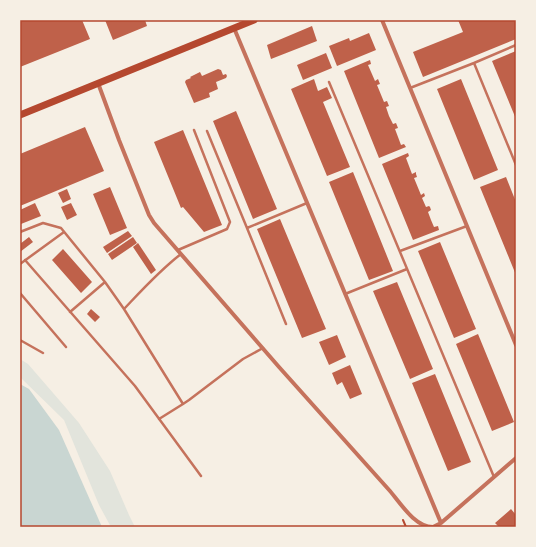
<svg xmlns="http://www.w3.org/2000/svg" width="536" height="547" font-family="'Space Grotesk',sans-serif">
  <rect width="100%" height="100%" fill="#f6efe4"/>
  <!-- green -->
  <path fill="#e2e4dc" d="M20,359L28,364L79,423L110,471L129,515L135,527H111L99,505L64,420L20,377Z"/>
  <!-- water -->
  <path fill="#c9d6d2" d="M20,384L29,389L59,430L102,527H20Z"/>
  <!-- building -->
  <path fill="#bf614a" d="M20,20H82L90,39L20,67Z
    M105,20H145L147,26L113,40Z
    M458,20H516V39L423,77L413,52L463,32Z
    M312,26L317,41L271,59L267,45Z
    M369,33L376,50L337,66L329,46L349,38L350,41Z
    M516,51V119L492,61Z
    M326,53L332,68L303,80L297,65Z
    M370,60L371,64L368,65L375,81L378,79L380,84L377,85L384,102L387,101L389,106L386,107L389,116L393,124L396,123L398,128L395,129L401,145L404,144L406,147L379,158L344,71Z
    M218,69L221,70L223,75L226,74L227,76L226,78L216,82L218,89L209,93L210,97L194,103L185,82L186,80L191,78L190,77L200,72L202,76Z
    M314,79L318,91L327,87L332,98L323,102L350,167L327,176L291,89Z
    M461,79L498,170L474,180L437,89Z
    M236,111L277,209L253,219L213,121Z
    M85,127L104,171L20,206V154Z
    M183,130L222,225L204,232L183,207L181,208L154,142Z
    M408,153L409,156L406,158L412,174L416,172V174L417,177L414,178L421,195L424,193L425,196L422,198L426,207L429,206L430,207L431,210L428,212L431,220L434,227L438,226L439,230L413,240L382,164Z
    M353,172L393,271L369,280L329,182Z
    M506,177L516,202V275L480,187Z
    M110,187L127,228L110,235L93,194Z
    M67,189L71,199L63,203L58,193Z
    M35,203L41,216L21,224L20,210Z
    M71,203L77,215L67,220L61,207Z
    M280,219L326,329L302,338L257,229Z
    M128,231L132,236L107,253L103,247Z
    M29,237L33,242L20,252V244Z
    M133,237L137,243L112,260L108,254Z
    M440,242L476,329L454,338L418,251Z
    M138,243L156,270L151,274L133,247Z
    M63,249L92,282L81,293L52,260Z
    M397,282L433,369L410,379L373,291Z
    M91,309L100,317L95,322L87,314Z
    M478,334L514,422L492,431L456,344Z
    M337,335L346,357L329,365L319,342Z
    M350,365L362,394L350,399L342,382L337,385L332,373Z
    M435,374L471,462L448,471L412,383Z
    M511,509L516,515V527H499L495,523Z"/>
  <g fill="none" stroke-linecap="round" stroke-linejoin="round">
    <!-- path -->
    <path stroke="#b5482f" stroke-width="2" d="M403,520L406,527"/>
    <!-- service -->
    <path stroke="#c5725c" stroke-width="2.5" d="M516,45L474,63L516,165
      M329,82L494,477
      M410,88L474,63
      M207,131L247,228L307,203
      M247,228L286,324
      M20,232L43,223L61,228L105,282L124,309L183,404L189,400L243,359L263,348
      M178,250L227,229L230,222L194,130
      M400,251L467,226
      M25,260L135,386L201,476
      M20,264L64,232
      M20,293L66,347
      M345,294L407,269
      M124,309C142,290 160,270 181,254
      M70,312L105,282
      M20,340L43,353
      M159,419L183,404"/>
    <!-- minor -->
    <path stroke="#c5725c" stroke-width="4" d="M382,20L516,345
      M234,28L441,523
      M98,83L119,140L149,215L154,223L279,367L390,491C401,504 415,527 433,527
      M433,527L441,523L516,458"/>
    <!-- secondary -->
    <path stroke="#b5482f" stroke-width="7" d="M20,115L254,20"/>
  </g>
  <!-- border -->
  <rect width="536" height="547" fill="none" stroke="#f6efe4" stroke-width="42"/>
  <rect x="21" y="21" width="494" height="505" fill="none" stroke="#b5482f" stroke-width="1.5"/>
</svg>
